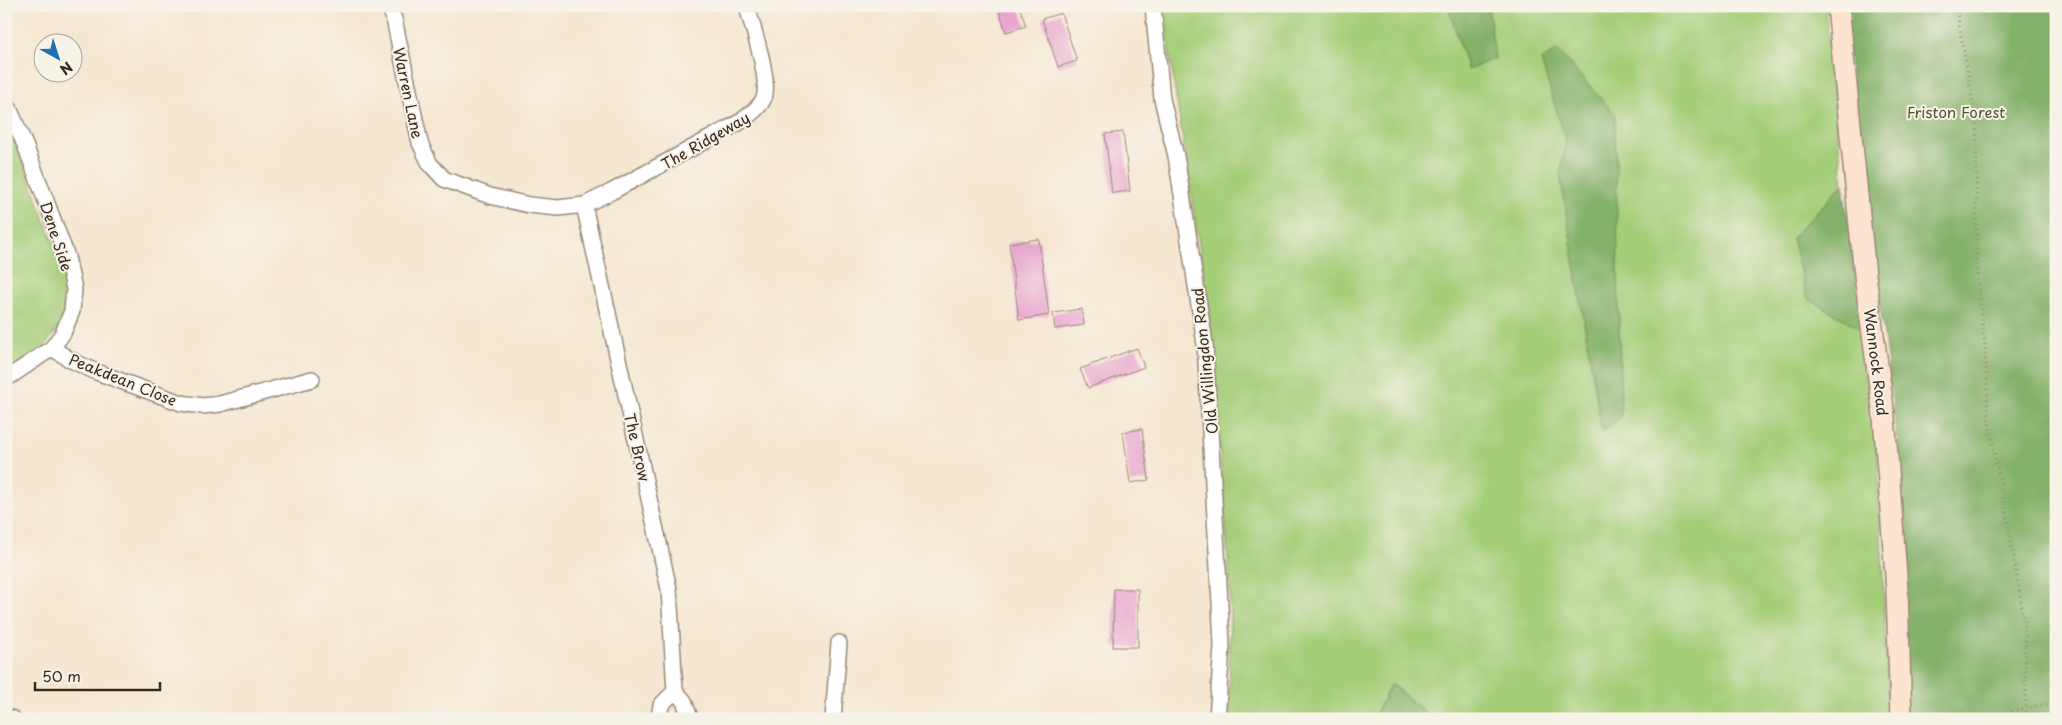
<svg xmlns="http://www.w3.org/2000/svg" width="2062" height="725" font-family="'Playpen Sans',sans-serif">
  <rect width="100%" height="100%" fill="#f7f3e8"/>
  <filter id="ink" filterUnits="userSpaceOnUse"><feTurbulence type="fractalNoise" baseFrequency=".02" numOctaves="2"/><feDisplacementMap in="SourceGraphic" scale="10" xChannelSelector="R" yChannelSelector="G"/><feConvolveMatrix kernelMatrix="1 2 1 2 8 2 1 2 1" color-interpolation-filters="sRGB"/></filter>
  <filter id="wash" filterUnits="userSpaceOnUse"><feTurbulence type="fractalNoise" baseFrequency=".0096" numOctaves="4" result="noise"/><feDisplacementMap in="SourceGraphic" scale="20" xChannelSelector="R" yChannelSelector="G"/><feGaussianBlur stdDeviation="1.12" result="paint"/><feColorMatrix in="noise" values="0 0 0 0 0 0 0 0 0 0 0 0 0 0 0 0 0 1.4 0 .05"/><feComposite in="paint" operator="in"/></filter>
  <g filter="url(#wash)">
    <rect width="100%" height="100%" fill="#f5e7d1"/>
    <!-- green -->
    <path fill="#a5ce79" stroke="#707c4c" d="M1162,6H1448L1468,70L1495,58L1488,6H1825L1843,184L1792,238L1863,330L1878,463L1889,719H1424L1425,712L1391,684L1373,719H1229L1230,585L1208,304Z
      M6,117L63,268L67,298L60,326L43,348L6,373Z"/>
    <!-- forest -->
    <path fill="#84b169" stroke="#606e44" d="M1448,6H1488L1495,58L1468,70Z
      M1844,6H2056V719H1905L1903,485L1853,94Z
      M1557,50L1615,114L1621,417L1602,432L1560,175L1566,142L1541,60Z
      M1843,184L1863,330L1807,298L1792,238Z
      M1391,684L1425,712L1424,719H1373Z"/>
    <g id="blocks">
      <!-- building -->
      <path fill="#e8a3ce" d="M998,6H1019L1026,26L1006,32Z
        M1061,13L1077,61L1058,67L1042,19Z
        M1123,132L1130,191L1112,193L1105,134Z
        M1039,239L1049,315L1019,320L1009,243Z
        M1082,309L1084,325L1055,329L1053,313Z
        M1137,348L1144,367L1088,388L1080,369Z
        M1142,429L1149,480L1130,483L1123,432Z
        M1114,589H1138V647H1113Z"/>
    </g>
  </g>
  <g filter="url(#ink)">
    <use href="#blocks" fill-opacity="0" stroke="#988878" stroke-width="1"/>
    <g fill="none" stroke-linecap="round" stroke-linejoin="round">
      <!-- street casing -->
      <g stroke="#988878" stroke-width="18">
        <path id="street" d="M389,6L394,19L420,143L430,164L444,179L490,196L529,205L558,208L584,205L611,192L740,122C749,115 763,106 765,94C768,72 753,29 747,6
          M1153,6L1162,99L1176,156L1205,344L1220,603L1222,646L1217,719
          M6,101L25,145L67,257L74,289L72,311L63,333L52,348L6,379
          M584,205L669,589L675,691L684,701L689,715L687,719
          M52,348L69,359L94,371L181,403L203,406L220,404L312,379
          M6,717L13,719
          M661,719L659,717L661,705L675,691
          M833,719L839,643"/>
      </g>
      <!-- secondary casing -->
      <g stroke="#988878" stroke-width="24">
        <path id="secondary" d="M1838,6L1865,275L1884,416L1897,590L1901,719"/>
      </g>
      <!-- path -->
      <path stroke="#988878" stroke-width="3" stroke-dasharray="1 4" stroke-linecap="butt" d="M1956,6L1977,127L1976,266L1985,346L1989,425L2008,522L2025,627L2026,719
        M1977,719L2056,702"/>
      <!-- street -->
      <use href="#street" stroke="#fff" stroke-width="15"/>
      <!-- secondary -->
      <use href="#secondary" stroke="#fde4d1" stroke-width="21"/>
    </g>
  </g>
  <g text-anchor="middle" dominant-baseline="central" stroke-width="4" stroke-linejoin="round" paint-order="stroke">
    <!-- street labels -->
    <g font-size="15" fill="#3b2a1e" stroke="#f7f3e8">
      <text transform="translate(409 93) rotate(78)">Warren Lane</text>
      <text transform="translate(705 140) rotate(-30)">The Ridgeway</text>
      <text transform="translate(57 236) rotate(72)">Dene Side</text>
      <text transform="translate(1204 361) rotate(-96)">Old Willingdon Road</text>
      <text transform="translate(1877 362) rotate(83)">Wannock Road</text>
      <text transform="translate(123 379) rotate(22)">Peakdean Close</text>
      <text transform="translate(638 447) rotate(77)">The Brow</text>
    </g>
    <!-- park labels -->
    <g font-size="15" fill="#565335" stroke="#f7f3e8">
      <text x="1956" y="111">Friston Forest</text>
    </g>
  </g>
  <!-- margin -->
  <rect width="2062" height="725" fill="none" stroke="#f7f3e8" stroke-width="25"/>
  <!-- north arrow -->
  <g transform="translate(58 58) rotate(141)"><circle r="24" fill="#f7f3e8" stroke="#aca397"/>
  <path d="M0-4L9 19L0 12L-9 19Z" fill="#1f6fb2"/>
  <text y="-8" font-size="14" font-weight="bold" text-anchor="middle" fill="#3b2a1e">N</text>
  </g>
  <!-- scale -->
  <path d="M35 682v8h125v-8" fill="none" stroke="#3b2a1e" stroke-width="2.5"/>
  <text x="42" y="682" font-size="15" fill="#3b2a1e" stroke="#f7f3e8" stroke-width="4" paint-order="stroke">50 m</text>
</svg>
